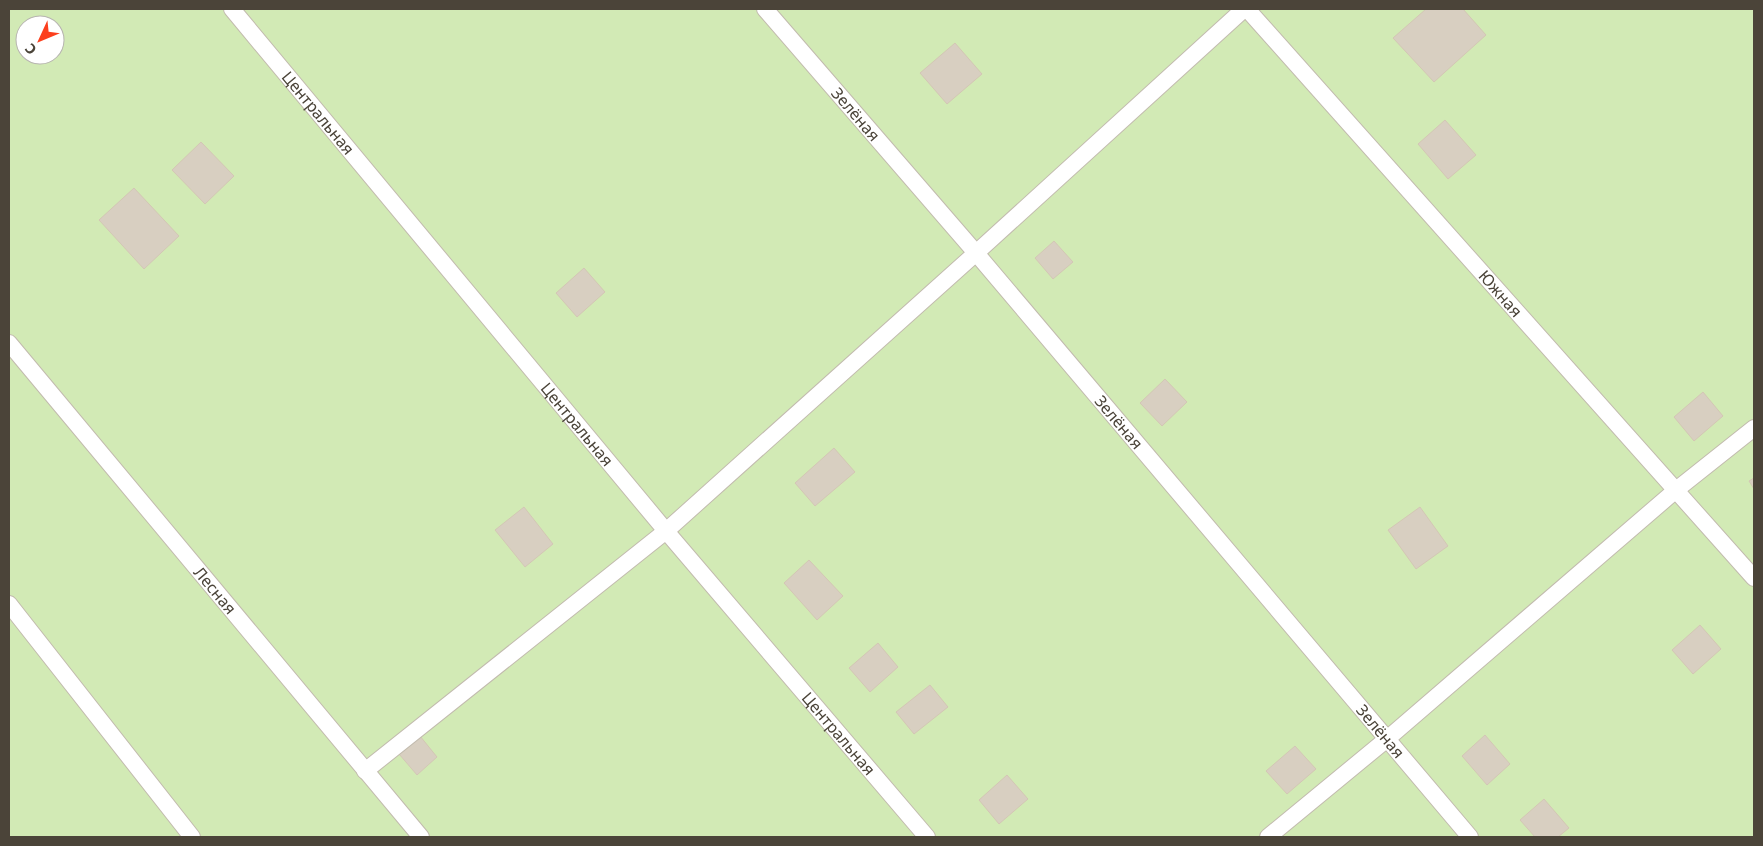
<svg xmlns="http://www.w3.org/2000/svg" width="1763" height="846" font-family="'Noto Sans',sans-serif">
  <rect width="100%" height="100%" fill="#f6f3ec"/>
  <!-- green -->
  <path fill="#d2eab5" fill-rule="evenodd" d="M9,9H1754V837H9ZM25,25H55V55H25Z"/>
  <!-- building -->
  <path fill="#d8cfc1" stroke="#d3c7b4" d="M1426,9H1463L1486,35L1434,82L1393,38Z
    M955,43L982,74L947,104L920,73Z
    M1445,120L1476,155L1448,179L1418,144Z
    M201,142L234,176L205,204L172,170Z
    M134,188L179,236L144,269L99,220Z
    M1054,241L1073,262L1053,279L1035,258Z
    M584,268L605,292L577,317L556,293Z
    M1165,379L1187,402L1162,426L1140,403Z
    M1703,392L1723,416L1694,441L1674,417Z
    M834,448L855,472L815,506L795,483Z
    M1754,478V489L1749,481Z
    M524,507L553,544L525,567L495,530Z
    M1420,507L1448,546L1416,569L1388,530Z
    M809,560L843,596L817,620L784,583Z
    M1700,625L1721,649L1693,674L1672,650Z
    M878,643L898,667L870,692L849,668Z
    M930,685L948,707L914,734L896,712Z
    M1485,735L1510,764L1487,785L1462,756Z
    M420,736L437,757L417,775L399,754Z
    M1295,746L1316,769L1287,794L1266,771Z
    M1007,775L1028,799L999,824L979,800Z
    M1544,799L1569,828L1558,837H1535L1520,820Z"/>
  <g fill="none" stroke-linecap="round" stroke-linejoin="round">
    <!-- lane casing -->
    <g stroke="#c2bbae" stroke-width="18">
      <g id="lane">
        <path id="s1" d="M232,9L666,531L927,837"/>
        <path id="s2" d="M765,9L976,253L1470,837"/>
        <path id="s3" d="M1247,9L1754,578"/>
        <path id="s4" d="M9,343L421,837"/>
        <path d="M9,604L192,837"/>
        <path d="M365,771L666,531L976,253L1244,9"/>
        <path d="M1268,837L1387,739L1676,490L1754,428"/>
      </g>
    </g>
    <!-- lane -->
    <use href="#lane" stroke="#fff" stroke-width="16"/>
  </g>
  <g text-anchor="middle" dominant-baseline="central" stroke-width="5" stroke-linejoin="round" paint-order="stroke">
    <!-- street labels -->
    <g font-size="16" fill="#4b4439" stroke="#fff">
      <text stroke="none"><textPath href="#s1" startOffset="135">Центральная</textPath></text>
      <text stroke="none"><textPath href="#s2" startOffset="139">Зелёная</textPath></text>
      <text stroke="none"><textPath href="#s3" startOffset="381">Южная</textPath></text>
      <text stroke="none"><textPath href="#s2" startOffset="544">Зелёная</textPath></text>
      <text stroke="none"><textPath href="#s1" startOffset="540">Центральная</textPath></text>
      <text stroke="none"><textPath href="#s4" startOffset="322">Лесная</textPath></text>
      <text stroke="none"><textPath href="#s2" startOffset="949">Зелёная</textPath></text>
      <text stroke="none"><textPath href="#s1" startOffset="945">Центральная</textPath></text>
    </g>
  </g>
  <!-- border -->
  <rect width="1763" height="846" fill="none" stroke="#4b4439" stroke-width="20"/>
  <!-- north arrow -->
  <g transform="translate(40 40) rotate(226)"><circle r="24" fill="#ffffff" stroke="#b7b4b0"/>
  <path d="M0-4L9 19L0 12L-9 19Z" fill="#fc3f1d"/>
  <text y="-8" font-size="14" font-weight="bold" text-anchor="middle" fill="#4b4439">С</text>
  </g>
</svg>
